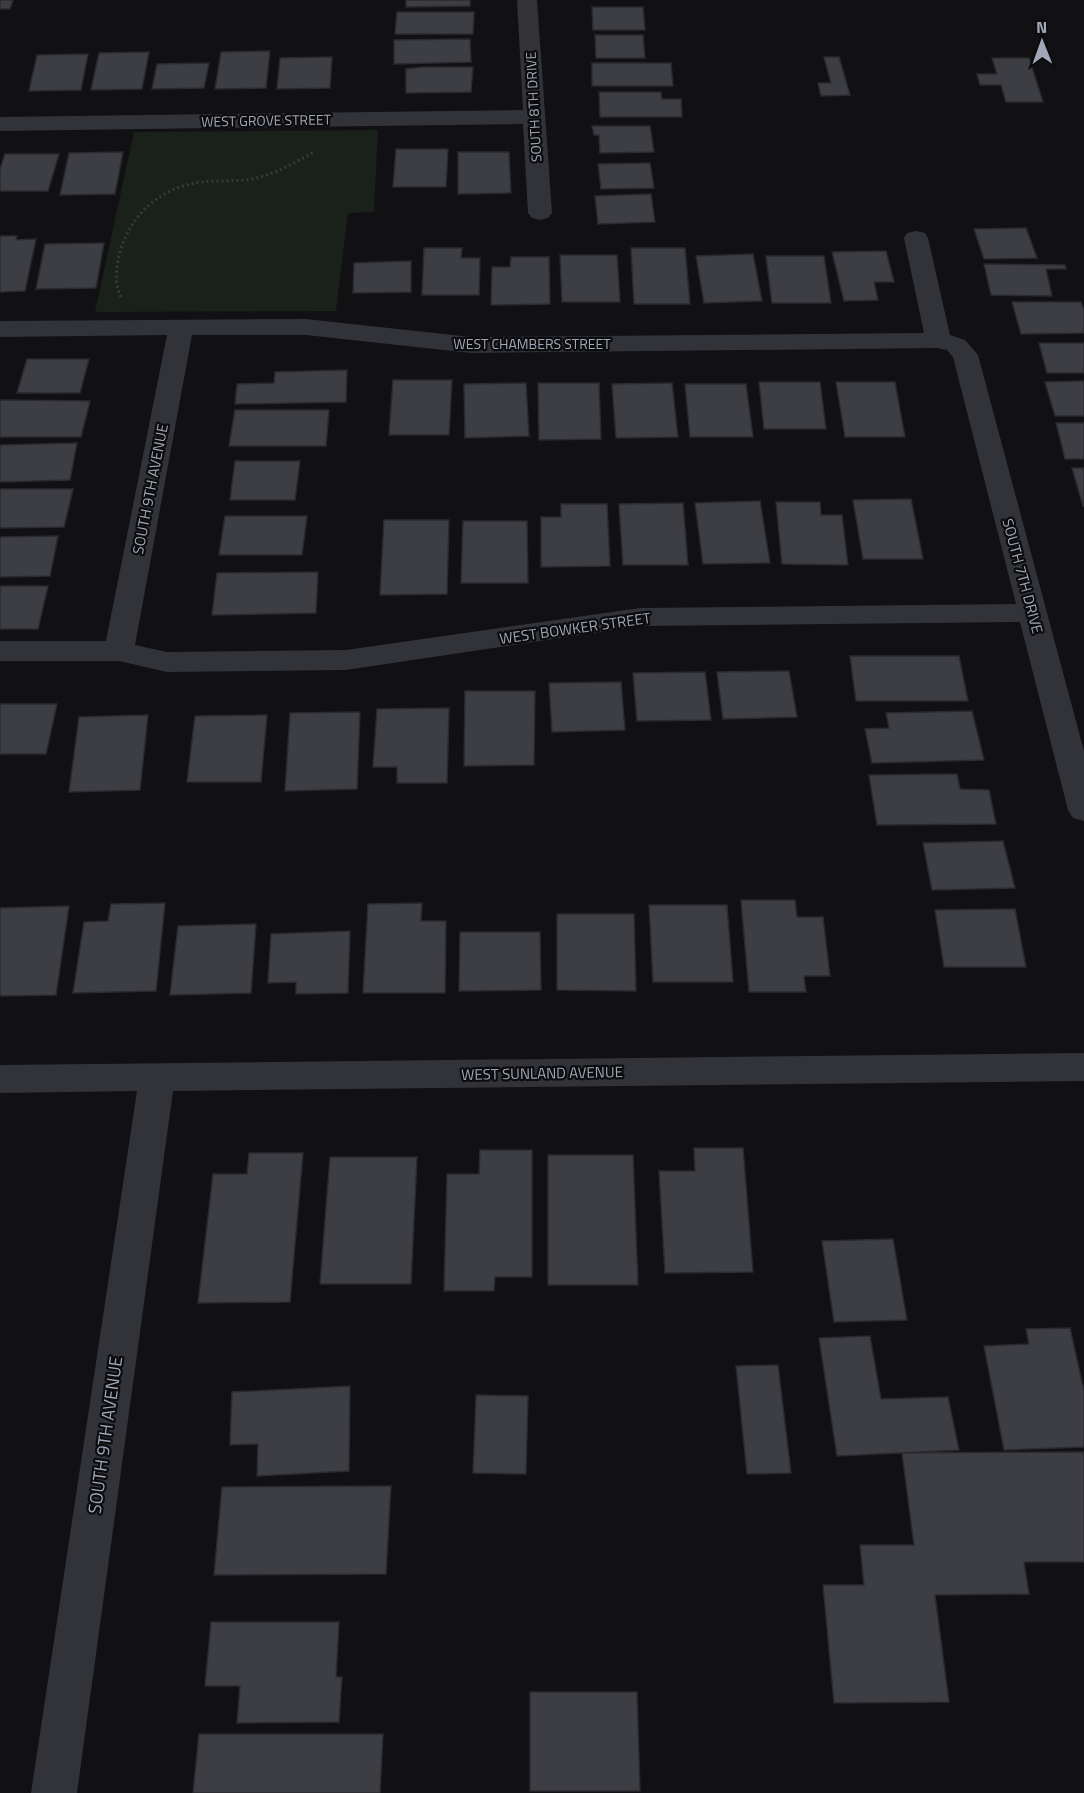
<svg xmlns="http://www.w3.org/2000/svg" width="1084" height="1793" font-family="'Titillium Web',sans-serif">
  <rect width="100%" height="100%" fill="#111113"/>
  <!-- green -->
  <path fill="#19211a" d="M378,130L374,212L348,213L336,311L95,312L134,132Z"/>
  <!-- building -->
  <path fill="#3d3e43" stroke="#2b2b2f" stroke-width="1.5" d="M0,0H13L10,9H0Z
    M406,0H470V6L406,7Z
    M592,7H643L645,30H593Z
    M397,12H474L473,34H395Z
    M595,35H643L645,58H596Z
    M470,39L471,62L394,64V40Z
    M270,51L266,88L215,89L221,52Z
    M149,52L142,89L91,90L99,53Z
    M88,54L81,90L29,91L37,55Z
    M332,57L330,88L277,89L280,58Z
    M824,57H839L850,95L821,96L818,83H831Z
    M992,58H1029L1043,102H1006L1001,85H980L977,74H997Z
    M209,63L204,88L152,89L157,64Z
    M592,63H671L673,86H592Z
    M423,67H473L471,92L406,93V69Z
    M599,92H661L662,99H681L682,117H600Z
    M592,126H650L654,152L600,153L599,135H594Z
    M396,149H448L446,187H393Z
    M123,152L115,194L60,195L69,153Z
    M458,152H509L511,193L458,194Z
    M5,154H59L48,191H0V169Z
    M650,163L654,188L601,189L598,164Z
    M651,194L655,222L598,224L595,196Z
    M1026,228L1037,258L984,259L974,229Z
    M0,236H17L16,240L36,239L25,291L0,292Z
    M104,243L96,288L36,289L45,244Z
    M424,248H462L461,258H480L479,295H422Z
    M631,248H685L690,304H634Z
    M886,251L894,282H874L878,300L844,301L832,252Z
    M753,254L762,301L704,303L696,256Z
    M560,255H617L620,302H562Z
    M766,256H824L831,303H772Z
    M511,257H549L550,304L491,305L492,267H510Z
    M411,261V292L353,293L354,263Z
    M984,264L1065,265L1066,269H1046L1052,296L991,295Z
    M1012,302H1081L1084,310V333L1021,334Z
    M1039,343H1084V373H1047Z
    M27,359H89L80,393H17Z
    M347,370L346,402L235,404L237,384L274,383L275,372Z
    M393,380H452L449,435H389Z
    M1084,381V416H1055L1045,382Z
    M759,382H820L826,429H764Z
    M836,382H895L905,437H845Z
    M526,383L529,436L465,438L464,384Z
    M538,383H599L601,439L539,440Z
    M672,383L678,437L616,438L612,384Z
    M685,384H746L753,437H690Z
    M0,400L90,401L81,437H0Z
    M235,410H329L326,446H229Z
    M1056,423H1084V459H1065Z
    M77,443L70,480L0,482V445Z
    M235,461H300L295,500H230Z
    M1072,468H1084V506H1083Z
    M0,489H73L64,527L0,528Z
    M911,499L923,559H863L853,500Z
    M760,501L770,563L703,564L695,503Z
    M776,502H820L821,515H842L848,565L782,564Z
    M683,503L688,565H623L619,504Z
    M561,504H607L610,566L541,567V517H561Z
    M225,516H307L302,555H219Z
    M384,520H449L447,594L380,595Z
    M463,521H527L528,583H461Z
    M58,536L50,576L0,577V537Z
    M318,572L316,613L212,615L217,573Z
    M0,586H48L38,629H0Z
    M850,656H959L968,701H856Z
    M789,671L797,717L723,719L717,672Z
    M705,672L711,720L637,721L633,673Z
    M621,682L625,730L552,732L549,683Z
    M465,691H535L534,765L464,766Z
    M0,704H57L46,754H0Z
    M449,708L447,783H397V767H373L377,709Z
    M972,711L984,760L872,763L865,729L889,728L886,713Z
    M360,712L357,789L285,791L290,713Z
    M148,715L140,790L69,792L79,717Z
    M267,715L261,782H187L195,716Z
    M957,774L960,789L989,790L996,824L877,825L869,775Z
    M1003,841L1015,888L932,890L923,843Z
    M741,900H795L797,917H823L830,976H804L806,992H749Z
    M165,903L156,991L73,993L84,922L108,921L111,904Z
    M422,903L421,921H446L445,993H363L368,904Z
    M649,905H727L733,982H653Z
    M69,906L56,995L0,996V908Z
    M1015,909L1026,967H944L935,910Z
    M557,914H634L636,991L557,990Z
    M256,924L251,993L170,995L178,926Z
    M350,931L348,993L296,994V982L268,983L271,934Z
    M460,932H540L541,990L459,991Z
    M694,1148H743L753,1272L665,1273L659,1171H695Z
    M480,1150H532V1277H495L494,1291H444L447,1174H479Z
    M249,1153H303L290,1302L198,1303L213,1174H247Z
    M548,1155H633L638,1285H548Z
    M330,1157H417L411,1284H320Z
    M893,1239L907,1320L834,1322L822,1241Z
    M1070,1328L1084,1391V1447L1004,1450L984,1346L1029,1344L1026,1329Z
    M870,1336L881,1399L948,1397L959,1450L837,1456L819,1338Z
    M778,1365L791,1473L747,1474L736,1366Z
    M350,1386L349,1471L257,1476L258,1444L230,1445L232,1392Z
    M476,1395L528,1396L526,1474L473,1473Z
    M1084,1452V1562H1024L1029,1594L935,1595L949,1702L834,1703L823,1585H864L860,1545H914L902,1453Z
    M391,1486L386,1574L214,1575L222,1487Z
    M211,1622H339L336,1677H342L339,1722L237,1723L240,1686H205Z
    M530,1692H637L640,1791H530Z
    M199,1734H383L380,1793H193Z"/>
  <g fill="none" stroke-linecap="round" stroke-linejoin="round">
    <!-- path -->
    <path stroke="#383a3f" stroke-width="3" stroke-dasharray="2 3" stroke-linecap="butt" d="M121,297C114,283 116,267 120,252C131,214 161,187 201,182C218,180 235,182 251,179C274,175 294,163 314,152"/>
    <!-- minor -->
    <path fill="#323338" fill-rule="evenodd" d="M517,0H537L552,213L548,218L540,220L532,218L528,213L523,124L0,131V117L523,110Z
      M916,231L925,233L928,238L950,335L965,340L978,355L1084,751V821L1073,818L1068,810L1020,622L640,626L346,670L167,672L119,661H0V641H106L167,335L0,337V321L306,319L471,337L924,333L904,238L907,233ZM192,335H306L471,353L937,348L947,350L953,357L1016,604L640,608L346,650L167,652L135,645Z
      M1084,1053V1081L173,1091L77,1793H31L137,1091L0,1093V1065Z"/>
  </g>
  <g text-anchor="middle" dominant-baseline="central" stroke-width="4.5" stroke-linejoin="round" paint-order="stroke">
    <!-- far-street labels -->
    <g font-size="14" fill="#a1a7b5" stroke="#0c0c0e">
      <text transform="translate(533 107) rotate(-93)">SOUTH 8TH DRIVE</text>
      <text transform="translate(266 120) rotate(-1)">WEST GROVE STREET</text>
      <text x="532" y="343">WEST CHAMBERS STREET</text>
    </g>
    <!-- street labels -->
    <g font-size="15" fill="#a1a7b5" stroke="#0c0c0e">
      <text transform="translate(150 489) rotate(-79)">SOUTH 9TH AVENUE</text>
      <text transform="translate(1023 576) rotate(75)">SOUTH 7TH DRIVE</text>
      <text transform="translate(575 628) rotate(-8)">WEST BOWKER STREET</text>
      <text transform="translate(542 1073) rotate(-1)">WEST SUNLAND AVENUE</text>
    </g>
    <!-- near-street labels -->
    <g font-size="18" fill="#a1a7b5" stroke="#0c0c0e">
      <text transform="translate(105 1435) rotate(-82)">SOUTH 9TH AVENUE</text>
    </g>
  </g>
  <!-- north arrow -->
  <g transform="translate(1042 42) rotate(359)" stroke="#0c0c0e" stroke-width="4.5" paint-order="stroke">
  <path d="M0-4.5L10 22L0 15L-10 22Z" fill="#a1a7b5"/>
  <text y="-9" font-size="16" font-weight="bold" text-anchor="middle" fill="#a1a7b5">N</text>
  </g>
</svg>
